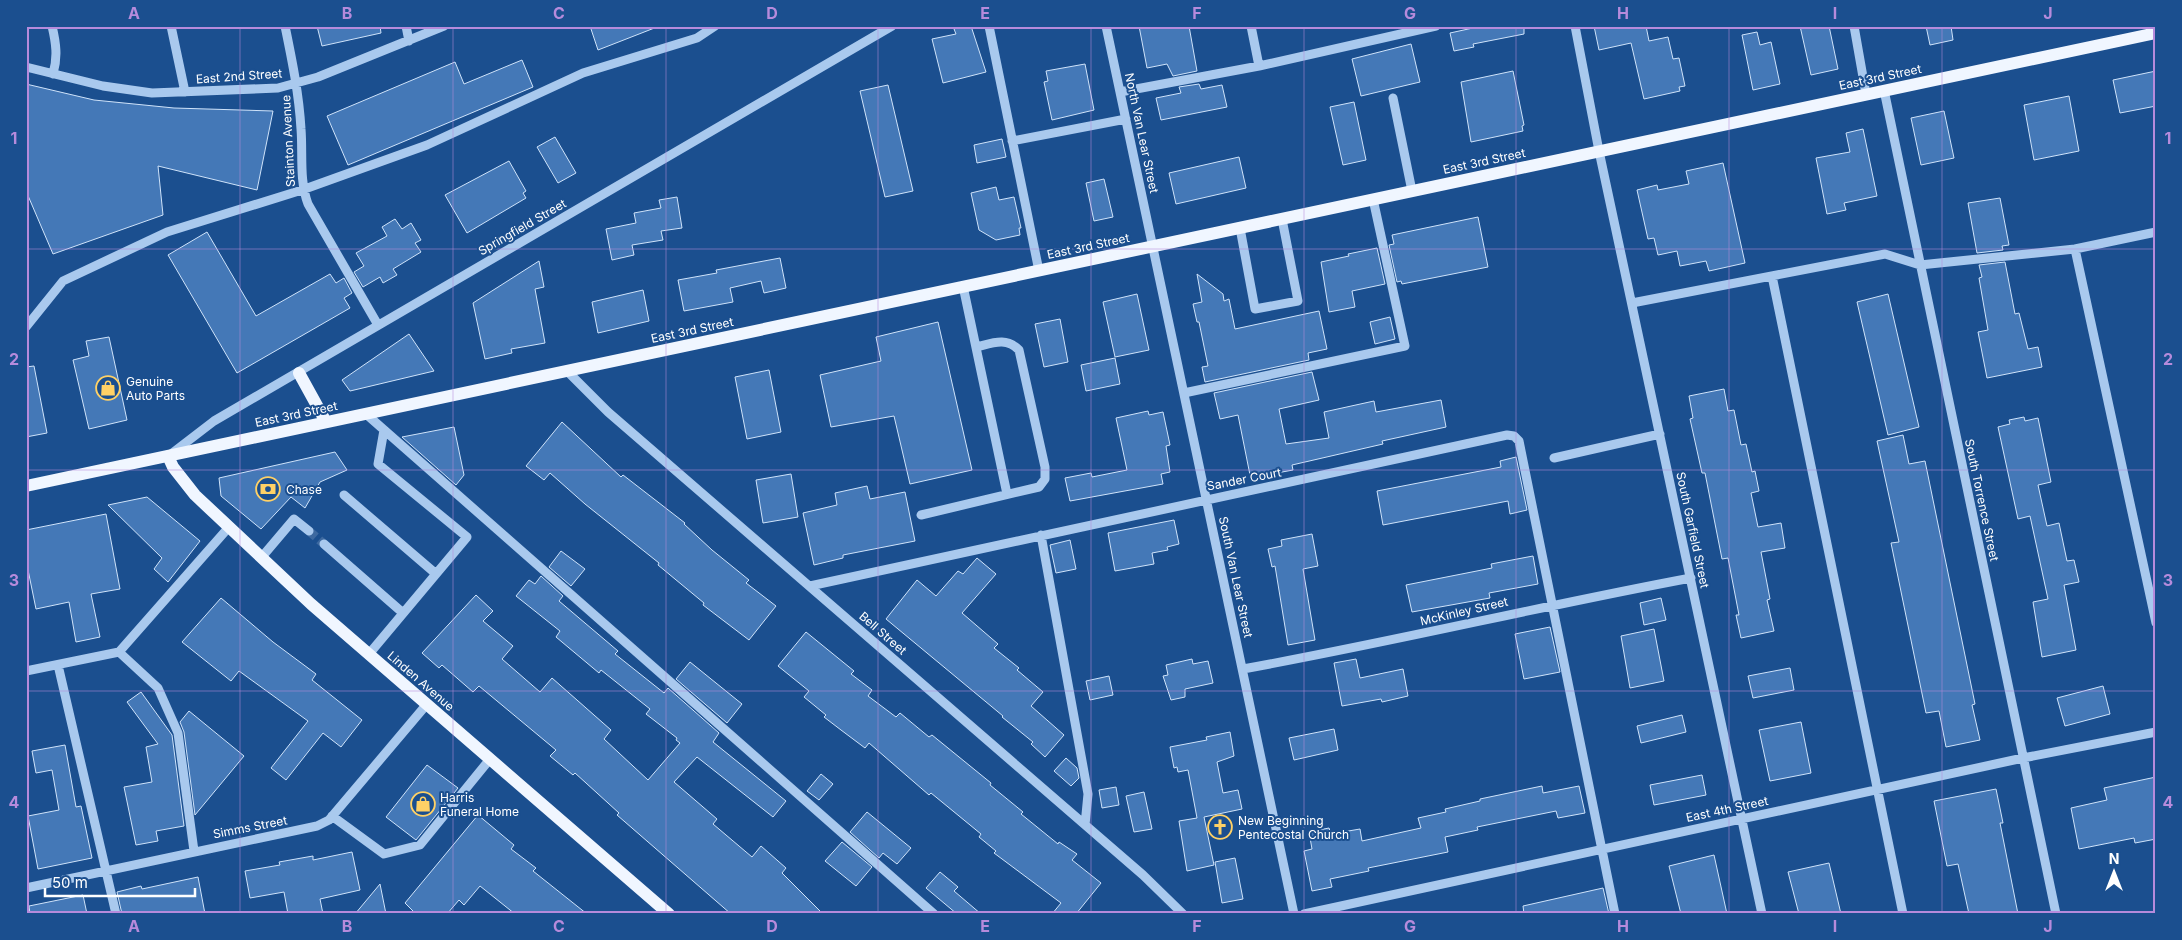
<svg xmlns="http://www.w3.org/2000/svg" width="2182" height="940" font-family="Inter,sans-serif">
  <rect width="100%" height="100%" fill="#1b4f8f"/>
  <!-- building -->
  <path fill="#4478b7" stroke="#cfe3fa" d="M317,26H380L381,33L322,46Z
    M590,26H656L657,27L598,50Z
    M964,26H971L986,72L943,83L932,39L956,34L954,29Z
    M1139,26H1189L1197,71L1173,76L1167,64L1147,68Z
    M1482,26H1524V34L1473,44L1474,47L1454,51L1450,33Z
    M1594,26H1646L1649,41L1668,37L1673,59L1679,58L1685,86L1679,87L1680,91L1644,99L1631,43L1599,50Z
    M1800,26H1829L1838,69L1811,75Z
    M1926,26H1951L1953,40L1930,45Z
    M1757,32L1760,45L1771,42L1780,84L1753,90L1742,35Z
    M1411,44L1420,82L1361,96L1352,59Z
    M522,60L533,87L348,165L327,116L455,62L464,84Z
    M1085,64L1094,110L1052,120L1044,82L1048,81L1046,71Z
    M1513,71L1524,125L1522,126L1523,131L1471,142L1461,82Z
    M2156,71V106L2120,113L2113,80Z
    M26,84L94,100L174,108L273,111L257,190L158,166L163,215L53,254L26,191Z
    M1199,84L1201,89L1222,85L1227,107L1161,120L1156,98L1181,93L1179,87Z
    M888,85L913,191L885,197L860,91Z
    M2069,96L2079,151L2034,160L2024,105Z
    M1354,102L1366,160L1343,165L1330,107Z
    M1944,111L1954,158L1921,165L1911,118Z
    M1863,129L1877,196L1844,203L1846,210L1827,214L1816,158L1850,152L1846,133Z
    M555,137L576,173L558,183L537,147Z
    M1002,139L1006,157L977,163L974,145Z
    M1239,157L1246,188L1176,204L1169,173Z
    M509,161L526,191L523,193L526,198L467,233L445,195Z
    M1723,163L1745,263L1709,271L1706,261L1680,266L1677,251L1658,255L1654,238L1648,239L1637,190L1657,185L1658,190L1689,184L1686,171Z
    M1104,179L1113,217L1094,221L1086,183Z
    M996,187L999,200L1014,197L1021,228H1019L1020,235L996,240L979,230L971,193Z
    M677,197L682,228L661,231L663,240L632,245L634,255L612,260L606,229L636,223L634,213L661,208L659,200Z
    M2000,198L2009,245L2002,246L2003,250L1977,253L1968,203Z
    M1478,217L1488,267L1402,284L1401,281L1397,282L1389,245L1394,244L1392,235Z
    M395,219L402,229L411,223L421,240L415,243L421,252L393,269L397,275L383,283L380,277L363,287L354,272L364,266L356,253L387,236L382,227Z
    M207,232L256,316L330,274L336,283L344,278L352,293L344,298L350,308L237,373L168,255Z
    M1377,248L1385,284L1352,291L1355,307L1329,312L1321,262L1349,256L1348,254Z
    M780,258L786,288L764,293L761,281L730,288L733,302L684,311L678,280L717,273L716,270Z
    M539,261L544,287L535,289L545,343L511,349L512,353L485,359L473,303Z
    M2005,262L2015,314L2019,313L2028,349L2038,347L2042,367L1987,378L1978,332L1988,330L1979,278L1982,277L1979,265Z
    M1197,274L1223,294L1224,301L1229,299L1235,329L1319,311L1327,349L1308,353L1309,360L1205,382L1202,367L1208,366L1199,322H1197L1193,304L1202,302Z
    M643,290L649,321L598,333L592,302Z
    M1137,294L1149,350L1115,357L1103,302Z
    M1888,294L1919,427L1888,435L1857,302Z
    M1390,317L1395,339L1375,344L1370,322Z
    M1060,319L1068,362L1044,367L1035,324Z
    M938,322L972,470L910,484L894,416L831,427L820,375L881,361L876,337Z
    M409,334L434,371L350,391L342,380Z
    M109,337L127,420L89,429L73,360L89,356L86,341Z
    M1115,358L1120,384L1086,391L1081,365Z
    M34,366L47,433L26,437V367Z
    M769,370L781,432L747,439L735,377Z
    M1312,372L1319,400L1279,409L1286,444L1329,438L1324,412L1374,401L1376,412L1441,400L1446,427L1382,441L1383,444L1292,465L1293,470L1266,475V472L1250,475L1238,415L1220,419L1214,393Z
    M1724,389L1728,411L1734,410L1741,445L1746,444L1752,472L1755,471L1759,491L1751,493L1758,527L1781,523L1785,548L1761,552L1770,599L1767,600L1774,631L1741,638L1736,615H1739L1728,558L1722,559L1705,473H1702L1690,419L1693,418L1689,396Z
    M1148,411L1149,415L1163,412L1170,445L1166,446L1170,472L1161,474L1163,484L1070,501L1065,478L1091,473L1092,477L1127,470L1116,418Z
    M2024,417L2025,421L2038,418L2051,482L2038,485L2047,526L2059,523L2067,561L2074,560L2079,582L2064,585L2076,650L2042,657L2033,602L2048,599L2030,516L2018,519L1998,427L2010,424L2009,420Z
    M562,422L621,477L623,475L685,523L684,524L712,550L749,580L746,583L776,606L749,640L703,605L704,603L658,565L659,563L585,504L550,473L544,480L526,466Z
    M454,427L464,475L456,485L402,437Z
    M1903,435L1909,464L1925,461L1975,704L1972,705L1980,740L1946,747L1939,711L1926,713L1891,543L1899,542L1877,441Z
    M335,452L347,470L320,482L305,508L291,497L261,529L221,496L219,478Z
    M1516,457L1527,510L1510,514L1508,501L1383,525L1377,491L1501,467L1500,461Z
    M791,474L798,517L763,523L756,480Z
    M867,486L870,499L905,492L915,541L843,555V558L814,565L803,513L837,505L835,493Z
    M147,497L200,541L168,582L154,569L162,558L108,505Z
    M106,514L120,589L91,594L100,637L76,642L69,602L36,609L26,560V530Z
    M1174,520L1179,544L1167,547L1168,550L1152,553L1154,564L1115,571L1108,533Z
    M1312,534L1318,566L1303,569L1315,640L1288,645L1275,566L1272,567L1268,549L1282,546L1281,540Z
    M1070,540L1076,569L1056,573L1050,545Z
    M561,551L585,569L571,586L549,567Z
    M1533,556L1538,584L1489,593L1490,598L1412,612L1406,585L1492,568L1491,564Z
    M977,558L996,574L962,613L998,644L994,648L1019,668L1017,670L1043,692L1031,706L1064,735L1045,757L1031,744L1033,742L1002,717L1003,716L886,619L917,580L936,596L958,571L963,574Z
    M541,576L563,596L559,601L618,651L615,654L664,693L668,688L719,733L713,742L786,801L773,817L697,757L674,782L717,819L713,824L752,857L761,846L786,868L782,873L823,914H731L617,815L619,813L575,773L573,775L550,756L556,750L479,686L473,692L442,665L439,668L422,653L476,595L493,611L483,621L513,646L502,659L540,692L552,678L611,730L604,739L648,780L680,743L676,740L677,738L646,714L650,709L601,670L599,673L556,637L560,631L516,596L529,580L535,584Z
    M221,598L273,642L316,674L312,680L362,720L341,747L323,733L286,780L271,768L308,721L239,671L231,681L182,642Z
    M1661,598L1666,620L1644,625L1640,603Z
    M1550,627L1560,672L1524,679L1515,634Z
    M1654,629L1664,681L1630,688L1621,636Z
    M806,632L854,671L851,674L872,690L868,696L896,717L900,713L929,737L932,735L991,783L990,785L1023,812L1021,814L1058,844L1059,842L1077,854L1072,860L1101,883L1076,914H1052L1061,903L994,853L996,851L979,837L981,834L931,793L929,795L869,743L865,748L841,730L824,717L826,715L804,697L809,691L778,666Z
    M1192,659L1193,664L1208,661L1213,683L1185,689V697L1171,700L1163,676L1168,675L1166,665Z
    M1356,659L1360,678L1403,669L1408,696L1382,702L1381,699L1342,706L1334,663Z
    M690,662L742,704L727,723L676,679Z
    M1790,668L1794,690L1753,698L1748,676Z
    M1109,676L1113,695L1090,700L1086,681Z
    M2103,686L2110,714L2065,726L2057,698Z
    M141,692L172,735L184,826L156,831L158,841L136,845L124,787L152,782L146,747L158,744L127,702Z
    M189,711L244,756L195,815L184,732L180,722Z
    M1682,715L1686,732L1641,743L1637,726Z
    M1801,722L1811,773L1770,781L1759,730Z
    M1334,729L1338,750L1294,760L1289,738Z
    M1230,732L1234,756L1217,762L1223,793L1238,790L1242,809L1204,817L1214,865L1187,871L1179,821L1197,818L1188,770L1178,772L1177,767L1174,768L1170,747L1207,740L1206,737Z
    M65,745L76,807L81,806L92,858L38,869L28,816L59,810L52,770L36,773L32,751Z
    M1066,758L1077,768L1079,778L1071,786L1054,771Z
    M427,765L458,788L416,840L386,817Z
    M821,774L833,784L819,800L807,791Z
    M1702,775L1706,795L1654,805L1650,785Z
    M2156,777V839L2135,843L2134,838L2079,849L2071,808L2107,800L2104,788Z
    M1542,786L1543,793L1579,786L1585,813L1558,818L1556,811L1477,827L1478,830L1445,837L1448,852L1368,868L1369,871L1330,879L1332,887L1312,891L1304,851L1312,849L1309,832L1329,828L1331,834L1360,829L1362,841L1421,828L1418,818L1446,812L1445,809L1480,801V799Z
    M1116,787L1119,805L1102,808L1099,790Z
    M1996,789L2003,823H2000L2018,914H1969L1958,864L1947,866L1934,801Z
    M1144,792L1152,829L1134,832L1126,796Z
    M867,812L911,848L897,864L883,853L879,858L850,832Z
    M478,815L514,845L511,849L536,868L533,871L587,914H515L480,886L464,905L459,900L447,914H416L405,903Z
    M842,842L872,867L856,886L825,861Z
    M352,852L360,890L320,899L323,914H288L284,892L250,898L245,871L280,865L279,862L313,856V860Z
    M1714,855L1727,914H1681L1669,866Z
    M1235,858L1243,899L1222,903L1215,862Z
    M1829,863L1841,914H1799L1788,872Z
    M940,872L958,887L954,891L981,914H957L926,888Z
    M198,877L205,914H122L117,892L141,886L142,889Z
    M380,884L386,914H355Z
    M1603,888L1609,914H1524L1523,906Z
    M83,895L87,914H30L29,906Z"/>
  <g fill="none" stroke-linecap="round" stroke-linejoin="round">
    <!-- minor-tunnel -->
    <path stroke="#3d69a0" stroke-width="9" stroke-dasharray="9 4.5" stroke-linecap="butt" d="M309,531L324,544"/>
    <!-- minor -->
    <path stroke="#a9c9ee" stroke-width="9" d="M52,26C56,43 58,57 53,74
      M171,26L185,92
      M285,26C292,60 299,94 301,129C303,154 299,180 308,204L378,325
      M406,26L409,41
      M989,26L1039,271
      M1106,26L1294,914
      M1251,26L1259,66
      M1575,26L1599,151L1762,914
      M1854,26L1866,94
      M26,67L103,86L152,93L278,88L318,77L444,26
      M1884,90L2056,914
      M1120,92L1259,66L1436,26
      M1393,98L1412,191
      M1012,141L1126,119
      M1240,228L1255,309L1298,301L1282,219
      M2075,249L2156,623
      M1772,276L1903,914
      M963,286L1007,494
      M1632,303L1885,254L1920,265L2075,249L2156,232
      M26,327L63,281L167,232L302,190L427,145L583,73L697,38L715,26
      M567,371L608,412L1143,875L1183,914
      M1184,393L1405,346L1373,199
      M366,414L934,914
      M171,454L214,421L892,26
      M1554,458L1660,434
      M344,495L435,573
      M921,515L1039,487L1045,479V467L1019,350C1006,337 993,343 976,347
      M1041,535L1088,794L1085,825
      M324,544L403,613
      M261,558L294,519L309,531
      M810,586L1507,435L1514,436L1519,441L1615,914
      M119,652L158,688L178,733L194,851
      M369,654L467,537L378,464L384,430
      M58,665L116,914
      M1243,669C1393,642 1541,606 1691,578
      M26,671L119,652L229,527
      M332,816L384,854L420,845L490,759
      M26,888L317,826L329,820L427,704
      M1304,914L2023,758L2156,732"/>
    <!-- major -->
    <path stroke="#f0f6ff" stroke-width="12" d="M299,373L326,422
      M168,456L173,467L195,495L311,604L669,914
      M26,486L2156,33"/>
  </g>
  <!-- grid -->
  <path fill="none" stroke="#b68bdc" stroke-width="1" stroke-opacity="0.55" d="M240,26V914M453,26V914M666,26V914M878,26V914M1091,26V914M1304,26V914M1516,26V914M1729,26V914M1942,26V914M26,249H2156M26,470H2156M26,691H2156"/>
  <!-- icons -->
  <defs>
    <g id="shop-ring" transform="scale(1.25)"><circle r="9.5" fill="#1b4f8f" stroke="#ffd166" stroke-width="1.5"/><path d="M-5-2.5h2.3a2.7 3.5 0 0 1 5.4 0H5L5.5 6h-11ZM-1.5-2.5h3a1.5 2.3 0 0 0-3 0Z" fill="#ffd166"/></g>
    <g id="bank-ring" transform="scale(1.25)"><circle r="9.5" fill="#1b4f8f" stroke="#ffd166" stroke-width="1.5"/><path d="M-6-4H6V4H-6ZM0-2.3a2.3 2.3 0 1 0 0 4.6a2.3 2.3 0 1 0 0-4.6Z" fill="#ffd166"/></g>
    <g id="church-ring" transform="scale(1.25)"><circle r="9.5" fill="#1b4f8f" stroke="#ffd166" stroke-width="1.5"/><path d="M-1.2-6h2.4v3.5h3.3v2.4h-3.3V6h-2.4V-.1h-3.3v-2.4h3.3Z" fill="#ffd166"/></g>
  </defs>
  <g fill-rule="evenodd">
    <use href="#shop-ring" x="108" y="388"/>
    <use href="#bank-ring" x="268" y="489"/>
    <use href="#shop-ring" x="423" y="804"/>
    <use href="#church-ring" x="1220" y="827"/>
  </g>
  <g text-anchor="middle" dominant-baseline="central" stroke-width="4" stroke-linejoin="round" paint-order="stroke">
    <!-- street labels -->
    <g font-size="12" fill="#fff" stroke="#1b4f8f">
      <text transform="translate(239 76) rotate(-4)">East 2nd Street</text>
      <text transform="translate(1880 77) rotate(-12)">East 3rd Street</text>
      <text transform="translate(1142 133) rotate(78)">North Van Lear Street</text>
      <text transform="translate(288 141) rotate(-93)">Stainton Avenue</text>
      <text transform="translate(1484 161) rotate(-12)">East 3rd Street</text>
      <text transform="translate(522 227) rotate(-30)">Springfield Street</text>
      <text transform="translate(1088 246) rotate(-12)">East 3rd Street</text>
      <text transform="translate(692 330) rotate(-12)">East 3rd Street</text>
      <text transform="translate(296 414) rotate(-12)">East 3rd Street</text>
      <text transform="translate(1244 479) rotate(-11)">Sander Court</text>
      <text transform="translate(1982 500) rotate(78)">South Torrence Street</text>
      <text transform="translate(1693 530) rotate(78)">South Garfield Street</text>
      <text transform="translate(1236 577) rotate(78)">South Van Lear Street</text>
      <text transform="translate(1464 611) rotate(-13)">McKinley Street</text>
      <text transform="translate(883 633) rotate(41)">Bell Street</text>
      <text transform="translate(421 681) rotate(41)">Linden Avenue</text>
      <text transform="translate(1727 809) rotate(-12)">East 4th Street</text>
      <text transform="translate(250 827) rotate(-11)">Simms Street</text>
    </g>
    <!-- poi labels -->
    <g font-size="12" fill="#fff" stroke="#1b4f8f" text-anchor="start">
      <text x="126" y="381">Genuine<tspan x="126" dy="14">Auto Parts</tspan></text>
      <text x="286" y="489">Chase</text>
      <text x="440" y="797">Harris<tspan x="440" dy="14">Funeral Home</tspan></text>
      <text x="1238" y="820">New Beginning<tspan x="1238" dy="14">Pentecostal Church</tspan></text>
    </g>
  </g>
  <!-- border -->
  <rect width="2182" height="940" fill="none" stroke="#1b4f8f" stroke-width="55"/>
  <!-- north arrow -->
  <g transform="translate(2114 872)" stroke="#1b4f8f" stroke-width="4" paint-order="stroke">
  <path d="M0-4L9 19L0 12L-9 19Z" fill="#ffffff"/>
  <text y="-8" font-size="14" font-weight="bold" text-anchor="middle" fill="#ffffff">N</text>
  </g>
  <!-- scale -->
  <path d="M45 888v8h150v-8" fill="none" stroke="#ffffff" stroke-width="2.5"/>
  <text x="52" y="888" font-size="15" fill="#ffffff" stroke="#1b4f8f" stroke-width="4" paint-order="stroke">50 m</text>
  <rect x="28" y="28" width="2126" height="884" fill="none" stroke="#b68bdc" stroke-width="2"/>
  <g font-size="16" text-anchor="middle" font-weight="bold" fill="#b68bdc">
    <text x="134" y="19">A</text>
    <text x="347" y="19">B</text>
    <text x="559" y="19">C</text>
    <text x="772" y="19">D</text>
    <text x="985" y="19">E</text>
    <text x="1197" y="19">F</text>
    <text x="1410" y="19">G</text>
    <text x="1623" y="19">H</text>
    <text x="1835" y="19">I</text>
    <text x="2048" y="19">J</text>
    <text x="14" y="144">1</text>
    <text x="2168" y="144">1</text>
    <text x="14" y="365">2</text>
    <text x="2168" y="365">2</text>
    <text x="14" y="586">3</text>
    <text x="2168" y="586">3</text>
    <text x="14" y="808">4</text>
    <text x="2168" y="808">4</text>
    <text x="134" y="932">A</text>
    <text x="347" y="932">B</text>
    <text x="559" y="932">C</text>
    <text x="772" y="932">D</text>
    <text x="985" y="932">E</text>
    <text x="1197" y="932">F</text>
    <text x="1410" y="932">G</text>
    <text x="1623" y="932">H</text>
    <text x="1835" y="932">I</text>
    <text x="2048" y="932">J</text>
  </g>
</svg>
